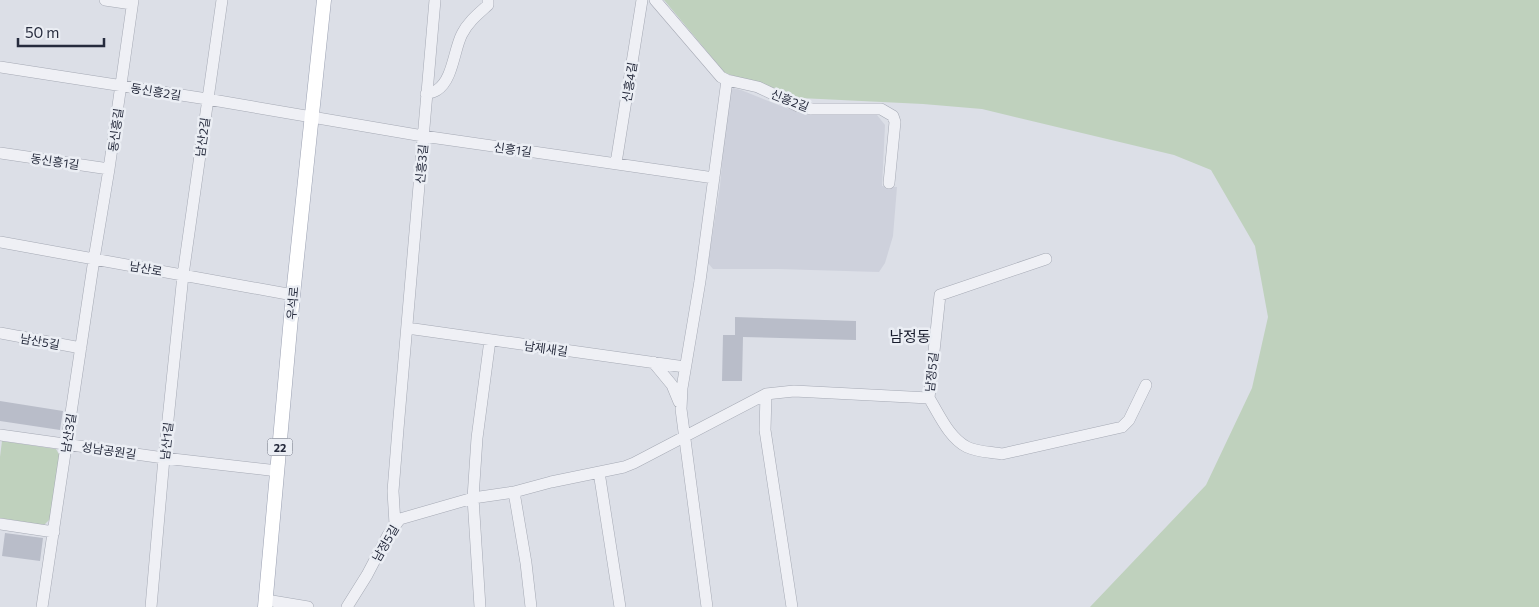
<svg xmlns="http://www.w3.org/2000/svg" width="1539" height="607" font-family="Commissioner,'Noto Sans KR',sans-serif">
  <rect width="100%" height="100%" fill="#dcdfe7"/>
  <!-- built -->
  <path fill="#ced1dc" d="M733,88L741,90L786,108L811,115H877L885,125L882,186L897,187L893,236L885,263L879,272L778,269H713L708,263L720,186L728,95Z"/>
  <!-- green -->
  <path fill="#bfd1bd" d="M664,0H1539V607H1090L1206,485L1252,388L1268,317L1255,246L1211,170L1174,155L982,109L923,104L800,98L725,73Z
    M2,441L56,449L61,458L50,519L44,525L0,518V457Z"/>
  <!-- building -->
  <path fill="#b9bdc9" d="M735,317L856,321V340L743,337L742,381H722L723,335H735Z
    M0,401L63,411L60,430L0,421Z
    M5,533L43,538L40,561L2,556Z"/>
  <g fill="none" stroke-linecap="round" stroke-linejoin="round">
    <!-- minor casing -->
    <g stroke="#a5a9b4" stroke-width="12">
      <path id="minor" d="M105,0L132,4
        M655,0L721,77L727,80L758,87L798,106L812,109H881L893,116L895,122L889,183
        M0,67L207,99L423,136L714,178
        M426,94C430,93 434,92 437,90C453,80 454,49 462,34C468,22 478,14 488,5V0
        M0,153L109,169
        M616,163L642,0
        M0,242L293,295
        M407,328L685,367
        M0,333L81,348
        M653,362L672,385L679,402
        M766,394L765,430L792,607
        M929,398C939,414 949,438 967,447C977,452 991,452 1002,454L1122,427L1129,420L1146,385
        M0,435L164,458L278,471
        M599,472L620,607
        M514,492L526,563L531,607
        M0,524L54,532
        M395,524L393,491L398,429L435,0
        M266,600L308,607
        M42,607L94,259L109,169L133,0
        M151,607L164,458L183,275L222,0
        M347,607L367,575L388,535L400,519L473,498L514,492L551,482L624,467L634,463L766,394L794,391L929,398L940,295L1046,259
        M480,607L473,498L477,438L490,340
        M707,607L681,409L682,388L700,281L727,80"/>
    </g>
    <!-- major casing -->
    <g stroke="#9ba1b2" stroke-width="15">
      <path id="major" d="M265,607L293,295L324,0"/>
    </g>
    <!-- minor -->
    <use href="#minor" stroke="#eff0f5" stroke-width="11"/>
    <!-- major -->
    <use href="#major" stroke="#fff" stroke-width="14"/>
  </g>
  <g text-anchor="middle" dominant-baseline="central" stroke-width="5" stroke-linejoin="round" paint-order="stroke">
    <!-- shield labels -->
    <rect fill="#ebeef4" stroke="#616674" stroke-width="1" x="267.5" y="438.5" width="25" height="17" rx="4"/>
    <g font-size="11" font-weight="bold" fill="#262b3d">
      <text x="280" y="447">22</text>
    </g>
    <!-- street labels -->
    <g font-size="12" fill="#262b3d" stroke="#ebeef4">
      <text transform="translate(629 82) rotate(-81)">신흥4길</text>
      <text transform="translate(156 91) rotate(9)">동신흥2길</text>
      <text transform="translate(790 100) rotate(21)">신흥2길</text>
      <text transform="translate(115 130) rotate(-82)">동신흥길</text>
      <text transform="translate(202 137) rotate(-82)">남산2길</text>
      <text transform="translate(513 149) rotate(8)">신흥1길</text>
      <text transform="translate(55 161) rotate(8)">동신흥1길</text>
      <text transform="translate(421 164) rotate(-85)">신흥3길</text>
      <text transform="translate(146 268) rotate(10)">남산로</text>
      <text transform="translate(292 303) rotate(-85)">우석로</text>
      <text transform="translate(40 341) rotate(10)">남산5길</text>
      <text transform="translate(546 348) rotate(8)">남제새길</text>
      <text transform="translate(931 372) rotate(-84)">남정5길</text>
      <text transform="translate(68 433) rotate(-81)">남산3길</text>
      <text transform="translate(166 441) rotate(-84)">남산1길</text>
      <text transform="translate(109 450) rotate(8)">성남공원길</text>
      <text transform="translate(385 543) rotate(-60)">남정5길</text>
    </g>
    <!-- quarter labels -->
    <g font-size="15" fill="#181c2d" stroke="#ebeef4">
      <text x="910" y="336">남정동</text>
    </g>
  </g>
  <!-- scale -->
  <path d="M18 38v8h86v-8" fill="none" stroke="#262b3d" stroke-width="2.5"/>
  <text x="25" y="38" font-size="15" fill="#262b3d" stroke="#ebeef4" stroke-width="4" paint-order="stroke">50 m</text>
</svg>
